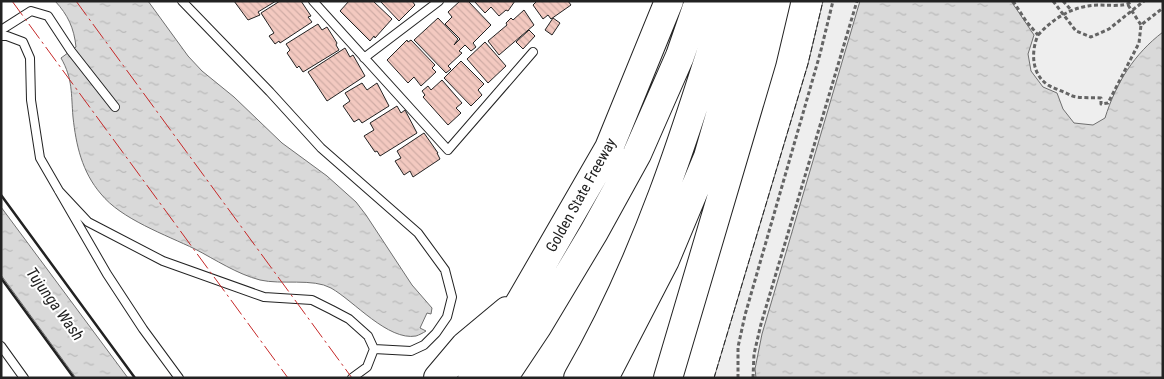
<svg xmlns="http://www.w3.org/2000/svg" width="1164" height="379" font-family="'Roboto Condensed',sans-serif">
  <defs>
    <pattern id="water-ripples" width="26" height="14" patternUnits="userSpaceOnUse" patternTransform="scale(1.25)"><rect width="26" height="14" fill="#d9d9d9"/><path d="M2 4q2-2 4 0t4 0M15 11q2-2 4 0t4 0" fill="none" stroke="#bababa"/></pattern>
    <pattern id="building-back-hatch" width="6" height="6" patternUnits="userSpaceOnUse" patternTransform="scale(1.25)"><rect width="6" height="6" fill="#f3c9c0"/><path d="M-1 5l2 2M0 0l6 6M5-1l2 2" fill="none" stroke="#d0aca5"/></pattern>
  </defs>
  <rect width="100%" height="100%" fill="#fff"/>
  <!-- park -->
  <path fill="#eee" stroke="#6f6f6f" d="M823,1H1163V378H714L808,64Z"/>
  <!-- water -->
  <path fill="url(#water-ripples)" stroke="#6f6f6f" d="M55,1H148L188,56L202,71L234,97L282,143L327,176L356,202L366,215L412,285L432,308L431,314L427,313L420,328L426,331C423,333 419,335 416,336C388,341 354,301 331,288C313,278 281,285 260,280C237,274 216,260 195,249C166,235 121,219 101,194C82,172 76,145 73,117C71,94 73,79 61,58L76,47C74,28 68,15 55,1Z
    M860,1H1011L1034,35L1028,54L1031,71L1043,87L1057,93L1063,109L1074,123L1093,125L1105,118C1116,83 1134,54 1163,32V378H756L755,369L762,334Z
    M1,207L128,378H76L1,275Z"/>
  <!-- building -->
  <path fill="url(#building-back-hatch)" stroke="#222" d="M234,1H276L258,12L260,15L248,20Z
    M280,1H301L311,16L308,17L312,22L280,43L279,41L275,44L269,36L274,33L261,13Z
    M349,1H373L392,19L375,38L374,36L370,41L340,11Z
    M380,1H412L415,5L399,21Z
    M460,1H468L491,25L473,43L476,47L471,51L465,45L459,51L462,53L448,66L451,69L446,73L414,40L438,18L458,39L454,45L460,39L445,24L452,17L448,12Z
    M474,1H515L508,11L506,10L499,16L491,7L485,13Z
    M537,1H568L571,5L551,19L548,15L543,19L533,5Z
    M524,10L534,25L499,55L488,41L507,25L506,23L511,18L513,20Z
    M553,18L560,23L552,35L545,30Z
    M318,24L322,30L327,27L337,43L336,45L339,50L303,72L299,66L297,68L287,53L290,50L286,44Z
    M529,30L535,36L523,49L516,42Z
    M407,40L408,42L411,40L435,65L432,68L436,72L421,86L414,77L408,83L387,60Z
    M485,42L506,66L488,83L467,59Z
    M345,48L350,57L353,55L365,76L327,101L308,72Z
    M461,61L484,84L478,90L482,95L471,106L444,78Z
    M442,80L462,103L456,108L461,113L448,125L423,97L425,95L422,91L428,86L431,90Z
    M362,83L367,90L377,83L389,106L362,123L359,119L354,122L343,106L350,101L345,93Z
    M397,106L401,113L405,110L417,133L380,156L377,151L375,152L364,136L374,130L370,123Z
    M424,133L438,153H437L440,159L413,177L410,171L404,175L395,161L401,158L397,151Z"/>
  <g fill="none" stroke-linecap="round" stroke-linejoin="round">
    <!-- lane casing -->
    <g stroke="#222" stroke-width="10">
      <path id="lane" d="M182,1L270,92L321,148L418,233L445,270L452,297L447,317L436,333L424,345L411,351L374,349
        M313,1L448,150L533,52
        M1,30L31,11L48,16L71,51L115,107
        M1,36H7L23,42L30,58L31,100L40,158L107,274L143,329L179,378
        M364,58L439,1
        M59,191L88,222L163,261L264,297L312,300L332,310L349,319L368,336L374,349L367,367L352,378
        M1,346L24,378"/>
    </g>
    <!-- highway casing -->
    <g stroke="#222" stroke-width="30">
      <path id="highway" d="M438,378L465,346L507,311
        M472,378L485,361L522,299L609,148L669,1
        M503,378L537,327L594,232L637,154L680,56L699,1
        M578,378C646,261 687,130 727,1
        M604,378L665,260L708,157L753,1
        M668,378L762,60L776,1"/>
    </g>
    <!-- path -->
    <path stroke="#646464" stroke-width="3" stroke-dasharray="4 2.5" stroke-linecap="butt" d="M1013,1L1026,21L1038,35C1031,51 1031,74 1048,85C1055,89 1063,91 1070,95C1078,99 1092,97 1101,98V104L1108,103L1139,43L1141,25L1163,8
      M1053,1L1076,31L1091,37L1109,29L1144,1
      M1063,1L1071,10
      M1128,5L1141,25
      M1038,35C1052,20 1068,9 1088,6C1100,3 1125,9 1132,1
      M738,378V347L745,315L820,54L833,1
      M753,378L754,354L761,324L857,1"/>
    <!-- lane -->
    <use href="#lane" stroke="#fff" stroke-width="8"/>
    <!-- highway -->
    <use href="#highway" stroke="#fff" stroke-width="28"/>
    <!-- fence -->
    <path stroke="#222" stroke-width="1" stroke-dasharray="6 2.5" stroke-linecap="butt" d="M714,378L808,64L823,1"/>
    <!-- wall -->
    <path stroke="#222" stroke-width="2.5" d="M1,195L135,378
      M1,278L74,378"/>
    <!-- power -->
    <path stroke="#c62828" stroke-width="1" stroke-dasharray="18 4 2.5 4" stroke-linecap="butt" d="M12,1L288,378
      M76,1L352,378"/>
  </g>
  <g text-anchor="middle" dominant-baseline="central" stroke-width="4" stroke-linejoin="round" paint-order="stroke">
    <!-- street labels -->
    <g font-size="15" fill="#222" stroke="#fff">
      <text transform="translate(581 195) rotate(-61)">Golden State Freeway</text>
    </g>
    <!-- water labels -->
    <g font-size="16" font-style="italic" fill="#222" stroke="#fff">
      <text transform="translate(55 304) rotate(54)">Tujunga Wash</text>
    </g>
  </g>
  <!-- border -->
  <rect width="1164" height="379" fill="none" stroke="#222222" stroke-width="5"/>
</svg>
